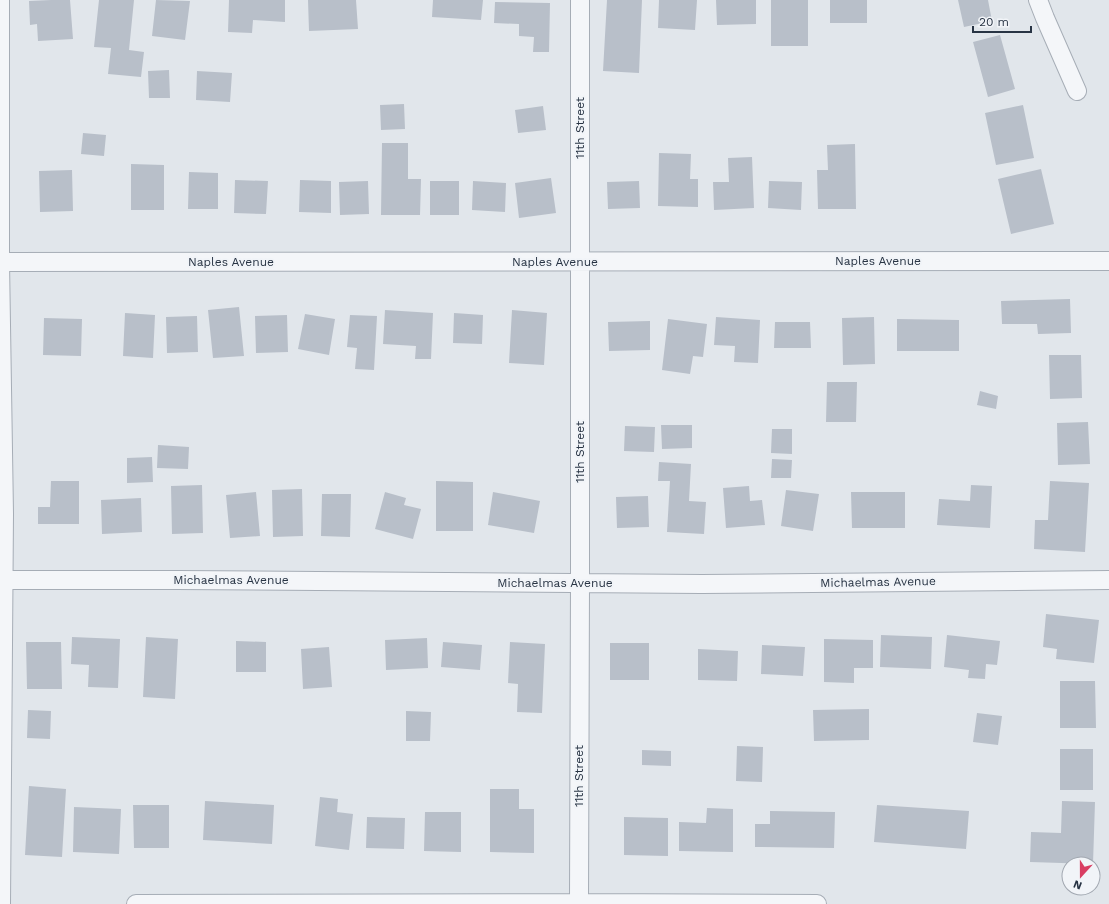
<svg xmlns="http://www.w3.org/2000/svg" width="1109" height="904" font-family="'Work Sans',sans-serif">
  <rect width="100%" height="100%" fill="#e1e6eb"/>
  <!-- building -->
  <path fill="#b8bfc9" d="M51,0H70L73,39L38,41L37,24L30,25L29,1Z
    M99,0H134L129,50L144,52L141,77L108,74L111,48L94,47Z
    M156,0L190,1L185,40L152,36Z
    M229,0H285V22L253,20L252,33L228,32Z
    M308,0H356L358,29L309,31Z
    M433,0H483L481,20L432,17Z
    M607,0H642L639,73L603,71Z
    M659,0H697L695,30L658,28Z
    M716,0H756V24L717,25Z
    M771,0H808V46H771Z
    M830,0H867V23H830Z
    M958,0H988L992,21L964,27Z
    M495,2L550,3L549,52H533L534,37L519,36V24L494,23Z
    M1000,35L1015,89L988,97L973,42Z
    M169,70L170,98H149L148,71Z
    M197,71L232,73L230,102L196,100Z
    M404,104L405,129L381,130L380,105Z
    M1023,105L1034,158L996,165L985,113Z
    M543,106L546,130L518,133L515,110Z
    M83,133L106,135L104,156L81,154Z
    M382,143H408V179H421L420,215H381Z
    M855,144L856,209H818L817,170H828L827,145Z
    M659,153L691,154L690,179H698V207L658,206Z
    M752,157L754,208L714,210L713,182H729L728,158Z
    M131,164L164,165V210H131Z
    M1041,169L1054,224L1011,234L998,179Z
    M72,170L73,211L40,212L39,171Z
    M189,172L218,173V209H188Z
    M551,178L556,213L519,218L515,183Z
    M235,180L268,181L266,214L234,213Z
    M300,180L331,181V213L299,212Z
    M368,181L369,214L340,215L339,182Z
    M430,181H459V215H430Z
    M473,181L506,183L505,212L472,210Z
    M639,181L640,208L608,209L607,182Z
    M769,181L802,182L801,210L768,208Z
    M1070,299L1071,333L1038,334L1037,324H1002L1001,301Z
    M239,307L244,356L213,358L208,310Z
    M385,310L433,313L431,359H415L416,346L383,344Z
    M512,310L547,313L544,365L509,363Z
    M125,313L155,315L153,358L123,356Z
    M454,313L483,315L482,344L453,343Z
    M305,314L335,319L329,355L298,349Z
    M287,315L288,352L256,353L255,316Z
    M350,315L377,316L374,370L355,369L357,348L347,347Z
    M197,316L198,352L167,353L166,317Z
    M716,317L760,320L758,363L734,362L735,346L714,345Z
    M874,317L875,364L843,365L842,318Z
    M44,318L82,319L81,356L43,355Z
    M668,319L707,324L703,357L693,356L690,374L662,370Z
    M897,319L959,320V351H897Z
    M650,321V350L609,351L608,322Z
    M775,322H810L811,348H774Z
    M1049,355H1081L1082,398L1050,399Z
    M827,382H857L856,422H826Z
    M980,391L998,396L996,409L977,405Z
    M1088,422L1090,464L1058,465L1057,423Z
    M661,425H692V448L662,449Z
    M625,426L655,427L654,452L624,451Z
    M772,429H792V454L771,453Z
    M158,445L189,447L188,469L157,468Z
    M152,457L153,482L127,483V458Z
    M772,459L792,460L791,478H771Z
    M659,462L691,464L689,501L706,502L704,534L667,532L670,481H658Z
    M51,481H79V524H38V507H50Z
    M436,481L473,482V531H436Z
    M1050,481L1089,483L1085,552L1034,549L1035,520H1048Z
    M202,485L203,533L172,534L171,486Z
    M971,485L992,486L990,528L937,525L939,499L970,501Z
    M749,486L750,501L762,500L765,525L726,528L723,488Z
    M302,489L303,536L273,537L272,490Z
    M786,490L819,494L813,531L781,526Z
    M256,492L260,536L230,538L226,495Z
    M385,492L406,498L404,505L421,509L413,539L375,529Z
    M493,492L540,501L534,533L488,525Z
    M851,492H905V528H852Z
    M322,494H351L350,537L321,536Z
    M648,496L649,527L617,528L616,497Z
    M141,498L142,532L102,534L101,500Z
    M1046,614L1099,620L1094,663L1056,659L1057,649L1043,647Z
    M881,635L932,637L931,669L880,667Z
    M947,635L1000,641L997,665L986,664L985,679L968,678L969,670L944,667Z
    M72,637L120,639L118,688L88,687L89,665L71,664Z
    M146,637L178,639L175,699L143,697Z
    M427,638L428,668L386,670L385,640Z
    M824,639L873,640V668H854V683L824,682Z
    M236,641L266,642V672H236Z
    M26,642H61L62,689H27Z
    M443,642L482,645L480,670L441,667Z
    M510,642L545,644L542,713L517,712L518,684L508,683Z
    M610,643H649V680H610Z
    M762,645L805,647L803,676L761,674Z
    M329,647L332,687L303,689L301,649Z
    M698,649L738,651L737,681L698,680Z
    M1060,681H1095L1096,728H1060Z
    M869,709V740L814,741L813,710Z
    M28,710L51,711L50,739L27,738Z
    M406,711L431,712L430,741H406Z
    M977,713L1002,716L998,745L973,742Z
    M737,746L763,747L762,782L736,781Z
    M1060,749H1093V790H1060Z
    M642,750L671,751V766L642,765Z
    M29,786L66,789L62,857L25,855Z
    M490,789H519V809H534V853L490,852Z
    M320,797L338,799L337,812L353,814L349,850L315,846Z
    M205,801L274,805L272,844L203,840Z
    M1062,801L1095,802L1093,864L1030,862L1031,832L1061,833Z
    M133,805H169V848H134Z
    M877,805L969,811L966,849L874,842Z
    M74,807L121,809L119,854L73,852Z
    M707,808L733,809V852L679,851V822L706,823Z
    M770,811L835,812L834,848L755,847V824H770Z
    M425,812H461V852L424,851Z
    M367,817L405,818L404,849L366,848Z
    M624,817L668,818V856L624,855Z"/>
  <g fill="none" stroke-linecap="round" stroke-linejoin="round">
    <!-- minor casing -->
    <g stroke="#a6adb6" stroke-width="20">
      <path id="minor" d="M0,0V262L4,514L1,904
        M1038,0L1045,18L1077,91
        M0,262L1109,261
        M0,580H177L702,584L1109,580
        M136,904L579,903L817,904
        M579,904L580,583V0"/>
    </g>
    <!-- minor -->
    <use href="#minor" stroke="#f4f6f9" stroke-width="18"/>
  </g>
  <g text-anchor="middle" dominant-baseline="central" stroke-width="4" stroke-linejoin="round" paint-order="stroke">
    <!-- street labels -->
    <g font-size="12" fill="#283444" stroke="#f1f4f8">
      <text transform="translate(580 128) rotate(-90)">11th Street</text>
      <text x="878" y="261">Naples Avenue</text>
      <text x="231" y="262">Naples Avenue</text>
      <text x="555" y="262">Naples Avenue</text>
      <text transform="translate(580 452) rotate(-90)">11th Street</text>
      <text x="231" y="580">Michaelmas Avenue</text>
      <text transform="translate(878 582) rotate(-1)">Michaelmas Avenue</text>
      <text x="555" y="583">Michaelmas Avenue</text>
      <text transform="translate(579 776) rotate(-90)">11th Street</text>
    </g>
  </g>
  <!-- north arrow -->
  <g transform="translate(1081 876) rotate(201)"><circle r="19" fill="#f1f4f8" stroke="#a1a7b0"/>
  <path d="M0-3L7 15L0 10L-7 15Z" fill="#d93d62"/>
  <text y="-6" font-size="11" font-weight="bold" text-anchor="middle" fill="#283444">N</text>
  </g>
  <!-- scale -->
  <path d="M973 26v6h58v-6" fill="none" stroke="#283444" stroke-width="2"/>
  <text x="979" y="26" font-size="12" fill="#283444" stroke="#f1f4f8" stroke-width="3" paint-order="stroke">20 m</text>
</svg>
